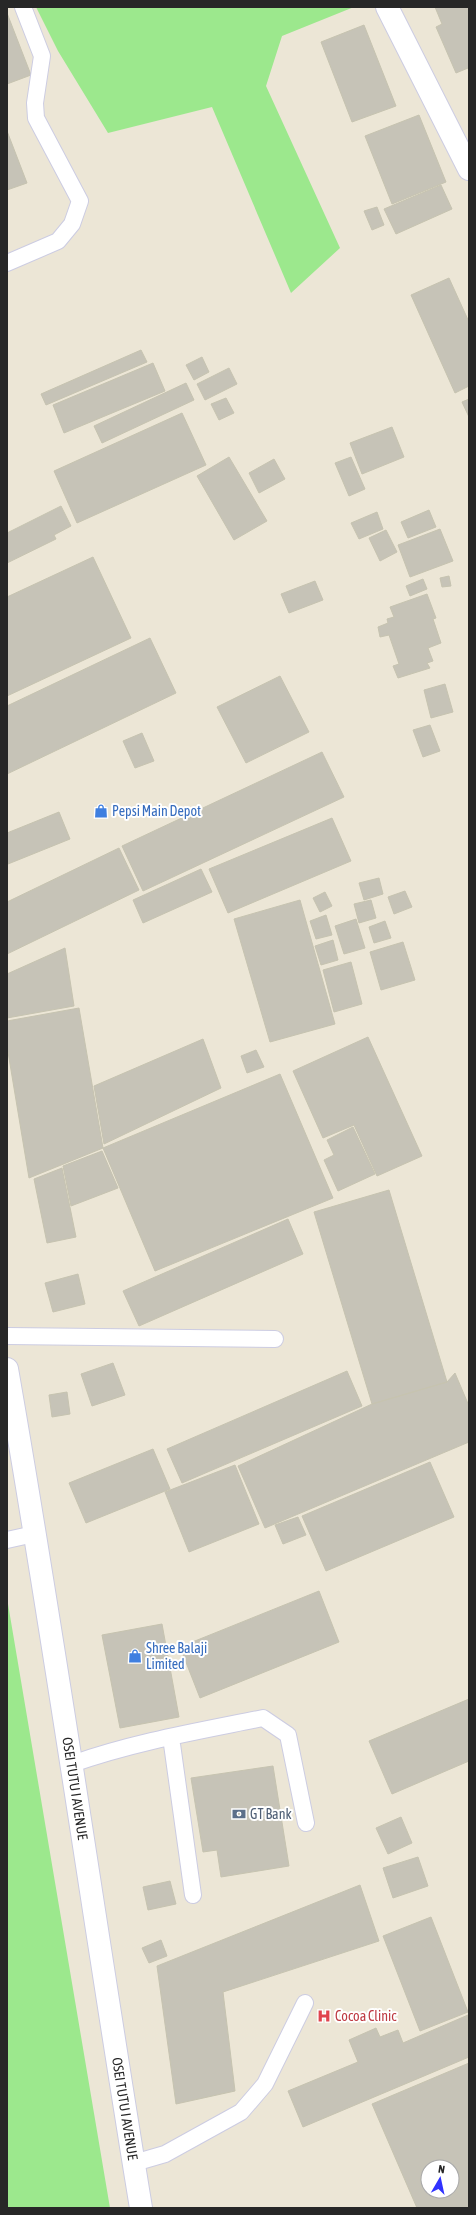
<svg xmlns="http://www.w3.org/2000/svg" width="476" height="2215" font-family="'Asap Condensed',sans-serif">
  <rect width="100%" height="100%" fill="#ece6d6"/>
  <!-- green -->
  <path fill="#9ce88d" d="M36,7H354L282,36L266,86L340,248L291,293L212,107L108,133L58,51Z
    M7,1598L110,2208H7Z"/>
  <!-- building -->
  <path fill="#c6c3b7" stroke="#c6c3b0" fill-rule="evenodd" d="M435,7H469V70L468,68L456,73L436,27L442,24Z
    M7,13L31,75L7,84Z
    M364,25L396,106L352,122L321,42Z
    M419,115L446,182L392,204L365,136Z
    M7,131L27,183L7,190Z
    M441,185L452,209L396,234L384,209Z
    M377,207L384,225L372,230L364,211Z
    M449,278L469,322V386L455,393L411,295Z
    M141,350L147,362L46,405L41,394Z
    M202,357L209,372L194,380L186,365Z
    M153,363L165,391L64,433L53,405Z
    M229,368L237,384L205,400L197,384Z
    M186,383L194,400L102,443L94,426Z
    M226,398L234,413L219,420L211,404Z
    M469,399V417L462,402Z
    M182,413L206,465L77,523L54,471Z
    M392,427L404,457L362,474L350,443Z
    M229,457L267,521L234,540L197,476Z
    M351,457L365,489L349,496L335,463Z
    M274,459L285,479L259,493L249,473Z
    M61,506L71,526L54,535L56,539L7,563V533Z
    M429,510L436,527L408,538L401,522Z
    M377,512L383,529L359,539L351,523Z
    M440,529L453,561L410,577L398,545Z
    M386,530L397,552L380,561L369,538Z
    M93,557L131,638L7,696V597Z
    M449,576L451,586L442,587L440,578Z
    M423,579L427,589L410,596L406,586Z
    M315,581L323,600L289,613L281,594Z
    M427,594L436,618L433,619L441,643L428,648L433,661L427,663L430,668L398,678L393,666L399,664L389,635L380,637L378,627L388,623L387,619L394,617L390,607Z
    M150,638L176,693L7,774V706Z
    M280,676L309,732L246,763L217,707Z
    M445,684L453,712L431,718L424,690Z
    M430,725L440,751L423,757L413,730Z
    M142,733L154,761L135,768L123,741Z
    M322,752L344,797L143,891L122,846Z
    M59,812L70,839L8,864L7,833Z
    M332,818L351,861L228,913L209,869Z
    M119,848L139,890L7,954V902Z
    M201,869L212,892L143,923L133,900Z
    M379,878L383,894L364,900L359,883Z
    M405,891L412,907L394,914L388,897Z
    M325,892L332,906L320,912L313,898Z
    M300,900L335,1024L270,1042L234,919Z
    M371,900L376,918L359,923L354,904Z
    M326,915L332,935L316,939L310,921Z
    M356,919L365,948L344,954L335,926Z
    M385,921L391,938L374,943L369,927Z
    M333,940L338,960L321,965L315,946Z
    M403,942L415,980L381,990L370,952Z
    M65,948L74,1006L7,1018V974Z
    M351,962L362,1004L334,1012L323,970Z
    M79,1008L103,1148L29,1178L7,1046V1021Z
    M368,1037L422,1156L377,1176L354,1125L323,1138L293,1071Z
    M203,1039L221,1088L104,1144L94,1086Z
    M256,1050L264,1067L247,1073L241,1056Z
    M280,1074L333,1198L155,1271L103,1148Z
    M353,1127L375,1174L338,1191L324,1160L334,1155L327,1140Z
    M102,1151L118,1188L71,1206L63,1166Z
    M62,1168L76,1237L47,1243L34,1179Z
    M389,1190L447,1382L372,1404L314,1212Z
    M288,1219L303,1254L139,1326L123,1291Z
    M78,1274L85,1304L53,1312L45,1283Z
    M113,1363L125,1395L92,1406L81,1374Z
    M347,1371L362,1406L182,1483L167,1449Z
    M455,1373L469,1406V1442L265,1528L238,1466L372,1404L447,1382Z
    M67,1392L70,1414L52,1417L49,1395Z
    M153,1449L170,1489L86,1523L69,1483Z
    M430,1462L454,1517L326,1571L302,1516Z
    M235,1465L259,1524L189,1552L165,1492Z
    M298,1517L306,1535L283,1544L275,1525Z
    M319,1591L339,1642L200,1698L180,1647Z
    M162,1624L179,1717L120,1728L102,1635Z
    M469,1699V1761L392,1794L369,1741Z
    M273,1766L289,1866L221,1877L217,1850L203,1852L191,1778Z
    M401,1817L412,1843L388,1854L376,1828Z
    M418,1857L428,1886L393,1898L383,1868Z
    M170,1881L176,1904L148,1910L143,1887Z
    M360,1885L379,1941L223,1992L235,2091L176,2104L157,1966Z
    M431,1917L468,2012L420,2031L383,1936Z
    M161,1940L167,1956L149,1963L142,1948Z
    M468,2015L469,2057L303,2127L288,2091L358,2062L349,2040L376,2028L380,2037L398,2030L403,2043Z
    M469,2063V2208H417L372,2104ZM428,2167H452V2191H428Z"/>
  <g fill="none" stroke-linecap="round" stroke-linejoin="round">
    <!-- service casing -->
    <g stroke="#cccce2" stroke-width="18">
      <path id="service" d="M7,263L58,241L72,224L80,201L36,118L35,103L42,56L23,7
        M7,1336L275,1339
        M7,1540L34,1534
        M171,1737L193,1895
        M72,1764C134,1742 199,1731 263,1718L288,1735L306,1823
        M134,2163L165,2154L241,2112L265,2084L305,2003"/>
    </g>
    <!-- tertiary casing -->
    <g stroke="#cccce2" stroke-width="24">
      <g id="tertiary">
        <path id="s1" d="M7,1369C56,1648 95,1928 141,2208"/>
      </g>
    </g>
    <!-- secondary casing -->
    <g stroke="#cccce2" stroke-width="24">
      <path id="secondary" d="M387,7L469,169"/>
    </g>
    <!-- service -->
    <use href="#service" stroke="#fff" stroke-width="16"/>
    <!-- tertiary -->
    <use href="#tertiary" stroke="#fff" stroke-width="22"/>
    <!-- secondary -->
    <use href="#secondary" stroke="#fff" stroke-width="22"/>
  </g>
  <!-- icons -->
  <defs>
    <g id="shop-bare" transform="scale(1.08)"><path d="M-5-2.5h2.3a2.7 3.5 0 0 1 5.4 0H5L5.5 6h-11ZM-1.5-2.5h3a1.5 2.3 0 0 0-3 0Z" fill="#3f7fe0" stroke="#fff" stroke-width="2.5" paint-order="stroke"/></g>
    <g id="bank-bare" transform="scale(1.08)"><path d="M-6-4H6V4H-6ZM0-2.3a2.3 2.3 0 1 0 0 4.6a2.3 2.3 0 1 0 0-4.6Z" fill="#5c6f8a" stroke="#fff" stroke-width="2.5" paint-order="stroke"/></g>
    <g id="hospital-bare" transform="scale(1.08)"><path d="M-5-5h3v3.5h4V-5h3V5h-3V1.5h-4V5h-3Z" fill="#e0444e" stroke="#fff" stroke-width="2.5" paint-order="stroke"/></g>
  </defs>
  <g fill-rule="evenodd">
    <use href="#shop-bare" x="101" y="811"/>
    <use href="#shop-bare" x="135" y="1656"/>
    <use href="#bank-bare" x="239" y="1814"/>
    <use href="#hospital-bare" x="324" y="2016"/>
  </g>
  <g text-anchor="middle" dominant-baseline="central" stroke-width="4" stroke-linejoin="round" paint-order="stroke">
    <!-- shop labels -->
    <g font-size="14" fill="#366cbe" stroke="#fff" text-anchor="start">
      <text x="112" y="811">Pepsi Main Depot</text>
      <text x="146" y="1648">Shree Balaji<tspan x="146" dy="16">Limited</tspan></text>
    </g>
    <!-- street labels -->
    <g font-size="14" fill="#272727" stroke="#fff">
      <text stroke="none"><textPath href="#s1" startOffset="425">OSEI TUTU I AVENUE</textPath></text>
      <text stroke="none"><textPath href="#s1" startOffset="749">OSEI TUTU I AVENUE</textPath></text>
    </g>
    <!-- service labels -->
    <g font-size="14" fill="#4e5e75" stroke="#fff" text-anchor="start">
      <text x="250" y="1814">GT Bank</text>
    </g>
    <!-- health labels -->
    <g font-size="14" fill="#be3a42" stroke="#fff" text-anchor="start">
      <text x="335" y="2016">Cocoa Clinic</text>
    </g>
  </g>
  <!-- border -->
  <rect width="476" height="2215" fill="none" stroke="#272727" stroke-width="16"/>
  <!-- north arrow -->
  <g transform="translate(440 2179) rotate(9)"><circle r="19" fill="#ffffff" stroke="#a9a9a9"/>
  <path d="M0-3L7 15L0 10L-7 15Z" fill="#3032ff"/>
  <text y="-6" font-size="11" font-weight="bold" text-anchor="middle" fill="#272727">N</text>
  </g>
</svg>
